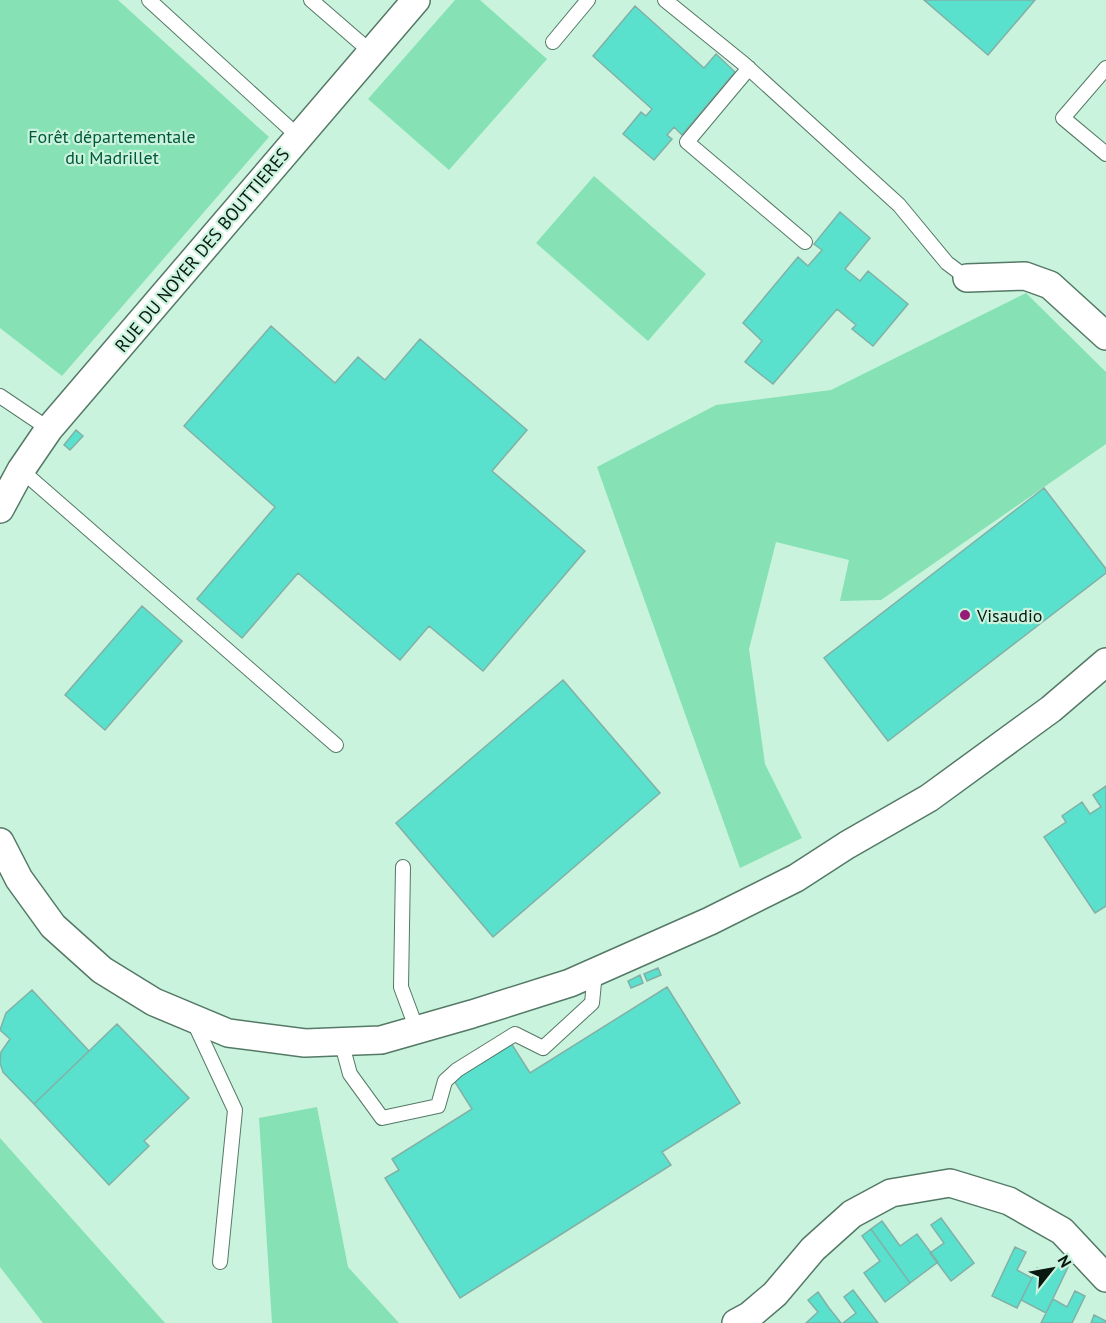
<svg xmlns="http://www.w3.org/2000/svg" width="1106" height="1323" font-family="'PT Sans',sans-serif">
  <rect width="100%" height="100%" fill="#caf3dd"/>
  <!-- green -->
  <path fill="#86e1b5" d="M0,0H118L269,137L62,376L0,328Z
    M455,0H480L547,59L449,170L368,99Z
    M594,176L706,274L648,341L536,243Z
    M1026,293L1106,372V444L881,600L840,601L849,560L776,542L749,649L765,764L802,838L740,868L597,467L716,405L831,390Z
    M317,1107L348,1267L399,1323H272L259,1118Z
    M0,1138L165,1323H43L0,1267Z"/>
  <!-- building -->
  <path fill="#5ae1cd" stroke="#81b0a7" stroke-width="1.5" d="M924,0H1035L988,55Z
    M635,6L704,68L716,54L735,72L682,135L674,127L667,135L672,139L654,160L623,134L641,112L646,116L652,109L593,56Z
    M840,212L870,238L845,269L860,281L868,271L908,304L873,346L852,329L856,325L837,309L773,384L745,362L762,341L743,323L798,257L808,266L822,250L814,244Z
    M271,326L335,383L358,357L385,380L420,339L527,430L492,471L585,551L483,671L429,626L400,660L298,573L242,638L197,599L275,507L184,426Z
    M76,430L83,436L70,450L64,445Z
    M1044,488L1106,569V573L888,741L824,658Z
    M142,606L182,641L105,730L65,695Z
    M563,680L660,793L493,937L396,823Z
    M1106,786V906L1095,913L1044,837L1066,822L1062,816L1082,802L1090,814L1101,807L1093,795Z
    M658,968L661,975L647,981L644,974Z
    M640,975L643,983L631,988L628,981Z
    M667,987L740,1103L662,1152L671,1165L460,1298L385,1178L399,1170L392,1159L472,1109L453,1079L511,1043L530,1073Z
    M32,990L89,1051L34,1104L3,1072L0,1063L1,1052L10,1039L0,1030L6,1013Z
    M117,1024L189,1098L144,1141L149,1146L109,1185L34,1104Z
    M941,1218L974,1263L951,1281L930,1253L944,1243L931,1225Z
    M882,1221L900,1246L917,1234L938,1262L910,1283L871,1229Z
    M871,1229L910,1283L885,1302L864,1273L880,1261L862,1236Z
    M1015,1247L1026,1252L1017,1270L1032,1278L1017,1308L992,1296Z
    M1060,1260L1069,1265L1046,1313L1021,1300L1037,1268L1052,1275Z
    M853,1290L878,1323H843L856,1313L844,1297Z
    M1075,1291L1085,1296L1072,1323H1041L1053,1299L1067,1307Z
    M818,1292L829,1308L841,1323H806L818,1312L808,1300Z
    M1094,1315L1106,1321L1105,1323H1091Z"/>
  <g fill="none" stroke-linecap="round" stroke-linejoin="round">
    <!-- lane casing -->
    <g stroke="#547966" stroke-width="16">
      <path id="lane" d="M149,0L299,137
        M311,0L371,52
        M665,0L744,64L899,205L947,263L967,278
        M553,42L588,0
        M749,68L687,142L805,242
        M1106,68L1063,118L1106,154
        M0,396L49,429
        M21,470L336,745
        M403,867L401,987L417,1030
        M193,1020L235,1110L220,1262
        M341,1041L350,1074L382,1118L438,1106L445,1081L457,1070L515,1034L543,1048L592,1003L595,972"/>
    </g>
    <!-- street casing -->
    <g stroke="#547966" stroke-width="30">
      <path id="street" d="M967,278L1025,276L1050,285L1106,336
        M0,509L21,470L49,429L416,0
        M0,842L19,879L53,926L102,970L154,1002L228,1033L305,1043L381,1040L472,1014L570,983L710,921L796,878L847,845L929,798L1051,709L1106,662
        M736,1323L749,1316L775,1294L813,1249L852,1214L891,1193L950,1183L1009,1201L1062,1231L1106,1278"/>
    </g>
    <!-- lane -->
    <use href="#lane" stroke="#fff" stroke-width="14"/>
    <!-- street -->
    <use href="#street" stroke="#fff" stroke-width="27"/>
  </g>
  <!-- markers -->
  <circle fill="#971c76" stroke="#caf3dd" stroke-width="2" cx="965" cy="615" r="6"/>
  <g text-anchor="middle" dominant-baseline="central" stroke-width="4.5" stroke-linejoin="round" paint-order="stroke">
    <!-- park labels -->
    <g font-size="18" fill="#00583a" stroke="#caf3dd">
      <text x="112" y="136">Forêt départementale<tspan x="112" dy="21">du Madrillet</tspan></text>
    </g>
    <!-- street labels -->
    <g font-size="18" fill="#091811" stroke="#caf3dd">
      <text transform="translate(202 250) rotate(-50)">RUE DU NOYER DES BOUTTIERES</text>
    </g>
    <!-- poi labels -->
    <g font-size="18" fill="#091811" stroke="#caf3dd" text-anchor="start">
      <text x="977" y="615">Visaudio</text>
    </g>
  </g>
  <!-- north arrow -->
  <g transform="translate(1052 1269) rotate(59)" stroke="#caf3dd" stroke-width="4.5" paint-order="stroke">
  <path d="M0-4.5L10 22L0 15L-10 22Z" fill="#091811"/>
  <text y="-9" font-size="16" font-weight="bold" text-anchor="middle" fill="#091811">N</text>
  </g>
</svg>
